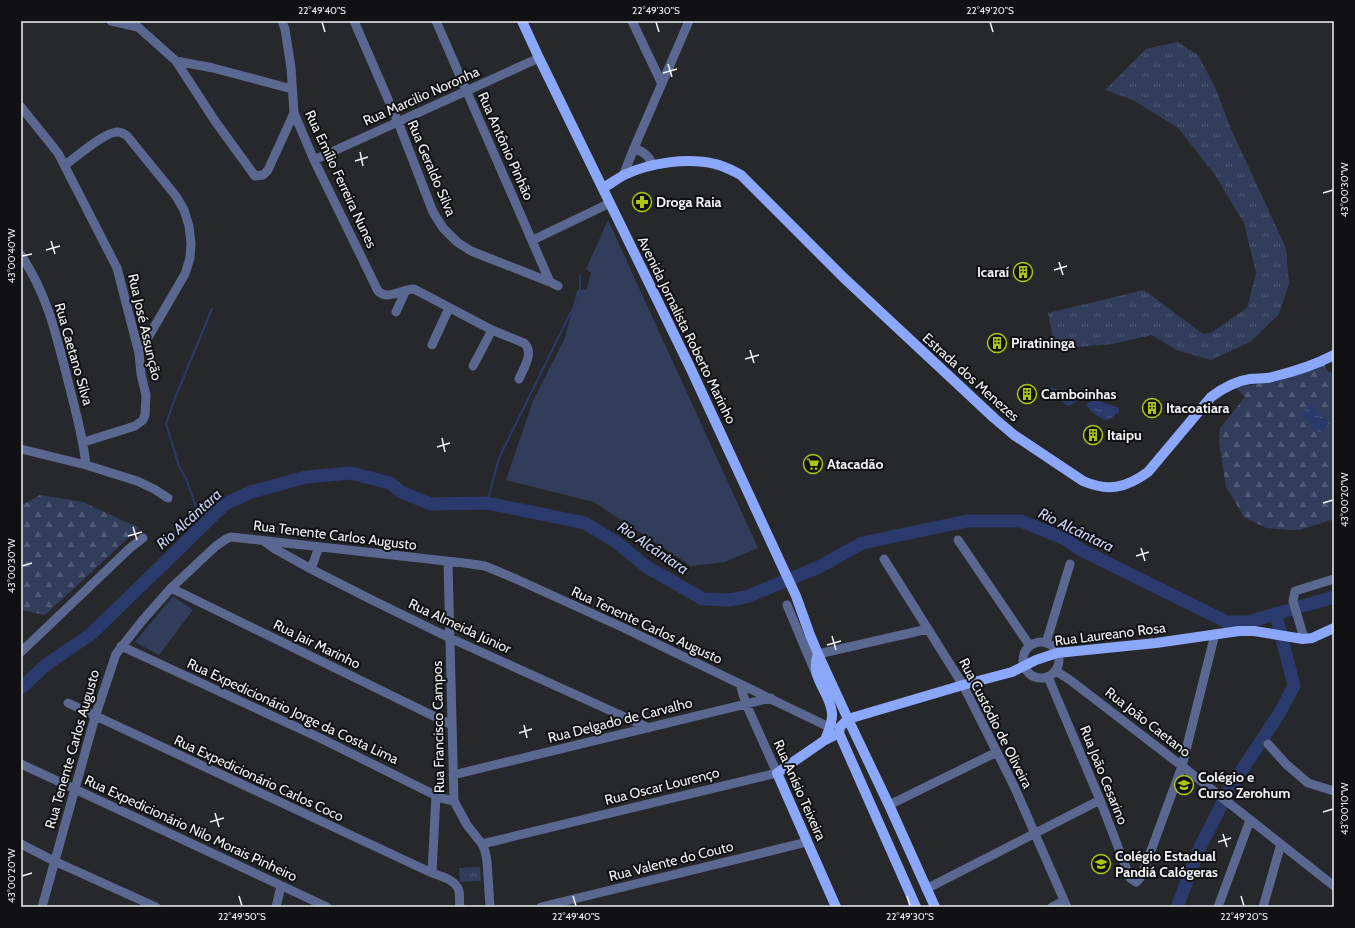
<svg xmlns="http://www.w3.org/2000/svg" width="1355" height="928" font-family="Cabin,sans-serif">
  <defs>
    <pattern id="forest-firs" width="22" height="20" patternUnits="userSpaceOnUse"><rect width="22" height="20" fill="#323d5c"/><path d="M5 1l3.5 6h-7zM16 11l3.5 6h-7z" fill="#505a74"/></pattern>
    <pattern id="park-tufts" width="24" height="20" patternUnits="userSpaceOnUse"><rect width="24" height="20" fill="#323d5c"/><path d="M3 7l-1-3M5 7V3M7 7l1-3M15 17l-1-3M17 17v-4M19 17l1-3" fill="none" stroke="#505a74"/></pattern>
    <pattern id="water-ripples" width="26" height="14" patternUnits="userSpaceOnUse"><rect width="26" height="14" fill="#2b3a6c"/><path d="M2 4q2-2 4 0t4 0M15 11q2-2 4 0t4 0" fill="none" stroke="#4a5781"/></pattern>
  </defs>
  <rect width="100%" height="100%" fill="#27282c"/>
  <!-- grass -->
  <path fill="#323d5c" d="M608,220L758,548L725,562L691,566L594,502L506,480L533,401L565,338L577,291L587,289L591,273L586,269Z
    M173,596L193,610L159,655L135,642Z"/>
  <!-- forest -->
  <path fill="url(#forest-firs)" d="M1324,364L1328,372L1334,373V519L1300,530H1288L1266,528L1244,517L1226,487L1219,443L1220,428L1245,397L1236,388L1293,377Z
    M40,495L83,502L139,528L45,615L21,610V504L26,503Z"/>
  <!-- park -->
  <path fill="url(#park-tufts)" d="M1177,42L1198,55L1215,87L1231,129L1286,248L1289,284L1279,314L1250,342L1211,360L1176,350L1152,335L1112,344L1055,349L1048,313L1144,290L1203,334L1211,333L1247,308L1256,273L1244,223L1215,175L1178,128L1133,100L1105,90L1146,49Z
    M480,867L481,881L460,882L459,868Z"/>
  <!-- water -->
  <path fill="url(#water-ripples)" d="M1044,387H1051L1063,392L1067,391L1073,392L1077,396L1076,402L1068,406L1057,398Z
    M1094,399L1119,408V412L1110,419L1105,420L1093,413L1086,405Z
    M1311,404L1330,423L1320,433L1301,414Z"/>
  <g fill="none" stroke-linecap="round" stroke-linejoin="round">
    <!-- stream -->
    <path stroke="#2b3a6c" stroke-width="2" d="M212,309L175,398L166,424L179,466L187,481L197,510L214,515
      M487,503L499,458L570,314L580,298V276"/>
    <!-- river -->
    <path stroke="#2b3a6c" stroke-width="13" d="M21,688L47,664L91,634L225,504L251,492L306,477L351,473L390,483L401,492L431,504L487,503L585,523L616,542L647,567L703,599L728,600L746,597L819,567L862,543L967,521H1021L1065,539L1081,550L1227,622H1248L1334,597
      M1177,907L1200,847L1230,788L1279,714L1294,686L1276,615"/>
    <!-- minor -->
    <path stroke="#5a6891" stroke-width="9" d="M111,21L138,27L176,61L213,68L292,89
      M282,21L285,29L291,68L294,113L314,160L378,291C387,301 402,289 414,289L492,330L524,343C535,352 523,369 519,379
      M354,21L398,122L433,212L443,228L457,242L471,251L550,282L558,286
      M436,21L550,282
      M632,21L662,84
      M176,61L215,121L255,176L263,175L268,170L294,113
      M21,107L58,153L117,268L139,353L141,374L146,395L145,415L143,420L135,426L84,442
      M634,148C644,152 649,156 653,165
      M314,160L539,58
      M65,165C76,157 105,132 117,132C121,132 125,134 128,137L176,196L184,210L189,226L191,243L190,258L185,274L139,353
      M623,176L634,148L689,21
      M533,240L610,203
      M21,255C48,296 56,334 68,381C75,409 83,436 86,465
      M396,312L406,290
      M432,345L449,308
      M473,366L492,330
      M21,449L86,465L137,481L154,489L168,498
      M958,540L1030,646
      M264,541L275,549L311,569L372,600L450,638L649,728
      M884,559L963,685L1014,786L1067,907
      M448,562L454,801L467,825L482,844L485,851L487,861L490,907
      M311,569L319,547
      M171,588L452,725
      M787,605L816,674
      M1303,635L1293,601L1295,591L1334,579
      M1023 660a18 18 0 1 1 36 0a18 18 0 1 1-36 0Z
      M1046,643L1070,564
      M121,646L320,738L441,798L454,801
      M21,652L130,548L143,538
      M818,654L928,629
      M1056,671L1070,680L1182,766L1334,886
      M1048,677L1100,800L1130,878L1136,882L1140,878L1145,867L1182,766L1215,634
      M68,703L432,873C441,876 456,880 459,891C460,896 459,902 460,907
      M1268,744L1286,764L1308,783L1334,791
      M21,764L327,907
      M453,775L771,698
      M889,805L997,752
      M21,844L54,861L156,907
      M482,844L777,773L746,704L740,684
      M432,873L436,795
      M926,889L1100,800
      M42,907L95,717L116,654L142,621L171,588L216,546L226,539L231,537L464,563L485,566L516,579L624,628L829,727
      M276,907L281,886
      M541,907L807,842
      M1052,907L1064,901
      M1218,907L1250,820
      M1263,907L1281,844"/>
    <!-- major -->
    <path stroke="#8ba7fa" stroke-width="10" d="M522,21L539,58L689,365L796,596L810,635L818,654L848,719L889,805L935,907
      M603,188C610,184 617,179 624,175C649,163 688,157 715,164C725,166 733,171 741,175L844,278L994,418L1014,435L1083,481C1108,492 1126,488 1148,472L1211,397C1223,388 1235,381 1250,379C1258,378 1265,379 1272,377C1293,372 1315,365 1334,355
      M818,654C809,678 830,691 832,713C833,722 828,732 825,740
      M836,907L777,773L825,740L839,733
      M916,907L839,733L840,727L848,719L963,685L1012,672L1036,660L1057,653L1156,643L1239,631H1254L1303,639L1312,638L1334,628"/>
  </g>
  <!-- ticks -->
  <path fill="none" stroke="#f0f1f3" stroke-width="1.5" d="M322,22L325,32M656,22L659,32M990,22L993,32M668,64L672,77M663,73L677,69M360,152L363,166M355,161L368,157M1323,193L1333,190M51,241L55,254M46,250L60,246M22,256L32,254M1059,262L1063,275M1054,270L1067,266M750,350L754,363M745,359L759,355M442,438L445,452M437,447L450,443M1323,503L1333,500M133,527L137,540M128,536L142,532M1141,548L1145,561M1136,556L1149,552M22,566L32,563M832,636L836,650M827,645L841,641M524,725L527,738M519,733L532,729M1323,812L1333,809M215,813L219,827M210,822L224,818M1223,834L1227,847M1218,842L1231,838M22,876L32,873M239,896L242,906M573,896L576,906M907,896L910,906M1241,896L1244,906"/>
  <!-- icons -->
  <defs>
    <g id="pharmacy-ring" transform="scale(1)"><circle r="9.5" fill="#111113" stroke="#acc612" stroke-width="1.5"/><path d="M-2-6h4v4h4v4h-4v4h-4v-4h-4v-4h4Z" fill="#acc612"/></g>
    <g id="building-ring" transform="scale(1)"><circle r="9.5" fill="#111113" stroke="#acc612" stroke-width="1.5"/><path d="M-4-6H4V6H1V3H-1V6H-4ZM-2.5-4.3h1.7v1.8h-1.7ZM.8-4.3h1.7v1.8H.8ZM-2.5-1h1.7V.8h-1.7ZM.8-1h1.7V.8H.8Z" fill="#acc612"/></g>
    <g id="supermarket-ring" transform="scale(1)"><circle r="9.5" fill="#111113" stroke="#acc612" stroke-width="1.5"/><path d="M-6-5.5h2.5l.6 2H6L4.5 2H-2.5L-4.4-4H-6ZM-1.5 3.2a1.3 1.3 0 1 0 .1 0ZM3 3.2a1.3 1.3 0 1 0 .1 0Z" fill="#acc612"/></g>
    <g id="school-ring" transform="scale(1)"><circle r="9.5" fill="#111113" stroke="#acc612" stroke-width="1.5"/><path d="M0-5L7-2L0 1L-7-2ZM-4 1L0 2.5L4 1V4Q0 6-4 4Z" fill="#acc612"/></g>
  </defs>
  <g fill-rule="evenodd">
    <use href="#pharmacy-ring" x="642" y="202"/>
    <use href="#building-ring" x="1023" y="272"/>
    <use href="#building-ring" x="997" y="343"/>
    <use href="#building-ring" x="1027" y="394"/>
    <use href="#building-ring" x="1152" y="408"/>
    <use href="#building-ring" x="1093" y="435"/>
    <use href="#supermarket-ring" x="813" y="464"/>
    <use href="#school-ring" x="1184" y="785"/>
    <use href="#school-ring" x="1101" y="864"/>
  </g>
  <g text-anchor="middle" dominant-baseline="central" stroke-width="4" stroke-linejoin="round" paint-order="stroke">
    <!-- street labels -->
    <g font-size="14" fill="#f0f1f3" stroke="#111113">
      <text transform="translate(421 96) rotate(-24)">Rua Marcilio Noronha</text>
      <text transform="translate(506 146) rotate(66)">Rua Antônio Pinhão</text>
      <text transform="translate(432 168) rotate(67)">Rua Geraldo Silva</text>
      <text transform="translate(341 179) rotate(65)">Rua Emílio Ferreira Nunes</text>
      <text transform="translate(145 327) rotate(77)">Rua José Assunção</text>
      <text transform="translate(687 330) rotate(64)">Avenida Jornalista Roberto Marinho</text>
      <text transform="translate(74 354) rotate(74)">Rua Caetano Silva</text>
      <text transform="translate(971 377) rotate(42)">Estrada dos Menezes</text>
      <text transform="translate(335 535) rotate(7)">Rua Tenente Carlos Augusto</text>
      <text transform="translate(647 625) rotate(25)">Rua Tenente Carlos Augusto</text>
      <text transform="translate(460 626) rotate(25)">Rua Almeida Júnior</text>
      <text transform="translate(1110 634) rotate(-7)">Rua Laureano Rosa</text>
      <text transform="translate(317 644) rotate(26)">Rua Jair Marinho</text>
      <text transform="translate(293 711) rotate(25)">Rua Expedicionário Jorge da Costa Lima</text>
      <text transform="translate(620 720) rotate(-14)">Rua Delgado de Carvalho</text>
      <text transform="translate(1148 722) rotate(38)">Rua João Caetano</text>
      <text transform="translate(996 723) rotate(63)">Rua Custódio de Oliveira</text>
      <text transform="translate(438 727) rotate(-91)">Rua Francisco Campos</text>
      <text transform="translate(72 749) rotate(-74)">Rua Tenente Carlos Augusto</text>
      <text transform="translate(1104 775) rotate(68)">Rua João Cesarino</text>
      <text transform="translate(259 778) rotate(25)">Rua Expedicionário Carlos Coco</text>
      <text transform="translate(662 786) rotate(-14)">Rua Oscar Lourenço</text>
      <text transform="translate(800 790) rotate(66)">Rua Anísio Teixeira</text>
      <text transform="translate(191 828) rotate(25)">Rua Expedicionário Nilo Morais Pinheiro</text>
      <text transform="translate(671 861) rotate(-14)">Rua Valente do Couto</text>
    </g>
    <!-- poi labels -->
    <g font-size="14" font-weight="bold" fill="#f0f1f3" stroke="#111113" text-anchor="start">
      <text x="656" y="202">Droga Raia</text>
      <text x="1009" y="272" text-anchor="end">Icaraí</text>
      <text x="1011" y="343">Piratininga</text>
      <text x="1041" y="394">Camboinhas</text>
      <text x="1166" y="408">Itacoatiara</text>
      <text x="1107" y="435">Itaipu</text>
      <text x="827" y="464">Atacadão</text>
      <text x="1198" y="777">Colégio e<tspan x="1198" dy="16">Curso Zerohum</tspan></text>
      <text x="1115" y="856">Colégio Estadual<tspan x="1115" dy="16">Pandiá Calógeras</tspan></text>
    </g>
    <!-- water labels -->
    <g font-size="15" font-style="italic" fill="#c6d2f3" stroke="#111113">
      <text transform="translate(189 519) rotate(-42)">Rio Alcântara</text>
      <text transform="translate(1076 530) rotate(26)">Rio Alcântara</text>
      <text transform="translate(653 548) rotate(34)">Rio Alcântara</text>
    </g>
  </g>
  <!-- border -->
  <rect width="1355" height="928" fill="none" stroke="#111113" stroke-width="44"/>
  <rect x="22" y="22" width="1311" height="884" fill="none" stroke="#f0f1f3" stroke-width="1.5"/>
  <g font-size="10" text-anchor="middle" fill="#f0f1f3">
    <text x="322" y="14">22°49'40"S</text>
    <text x="656" y="14">22°49'30"S</text>
    <text x="990" y="14">22°49'20"S</text>
    <text transform="translate(1344 190) rotate(-90)" y="4">43°00'30"W</text>
    <text transform="translate(11 256) rotate(-90)" y="4">43°00'40"W</text>
    <text transform="translate(1344 500) rotate(-90)" y="4">43°00'20"W</text>
    <text transform="translate(11 566) rotate(-90)" y="4">43°00'30"W</text>
    <text transform="translate(1344 809) rotate(-90)" y="4">43°00'10"W</text>
    <text transform="translate(11 876) rotate(-90)" y="4">43°00'20"W</text>
    <text x="242" y="920">22°49'50"S</text>
    <text x="576" y="920">22°49'40"S</text>
    <text x="910" y="920">22°49'30"S</text>
    <text x="1244" y="920">22°49'20"S</text>
  </g>
</svg>
